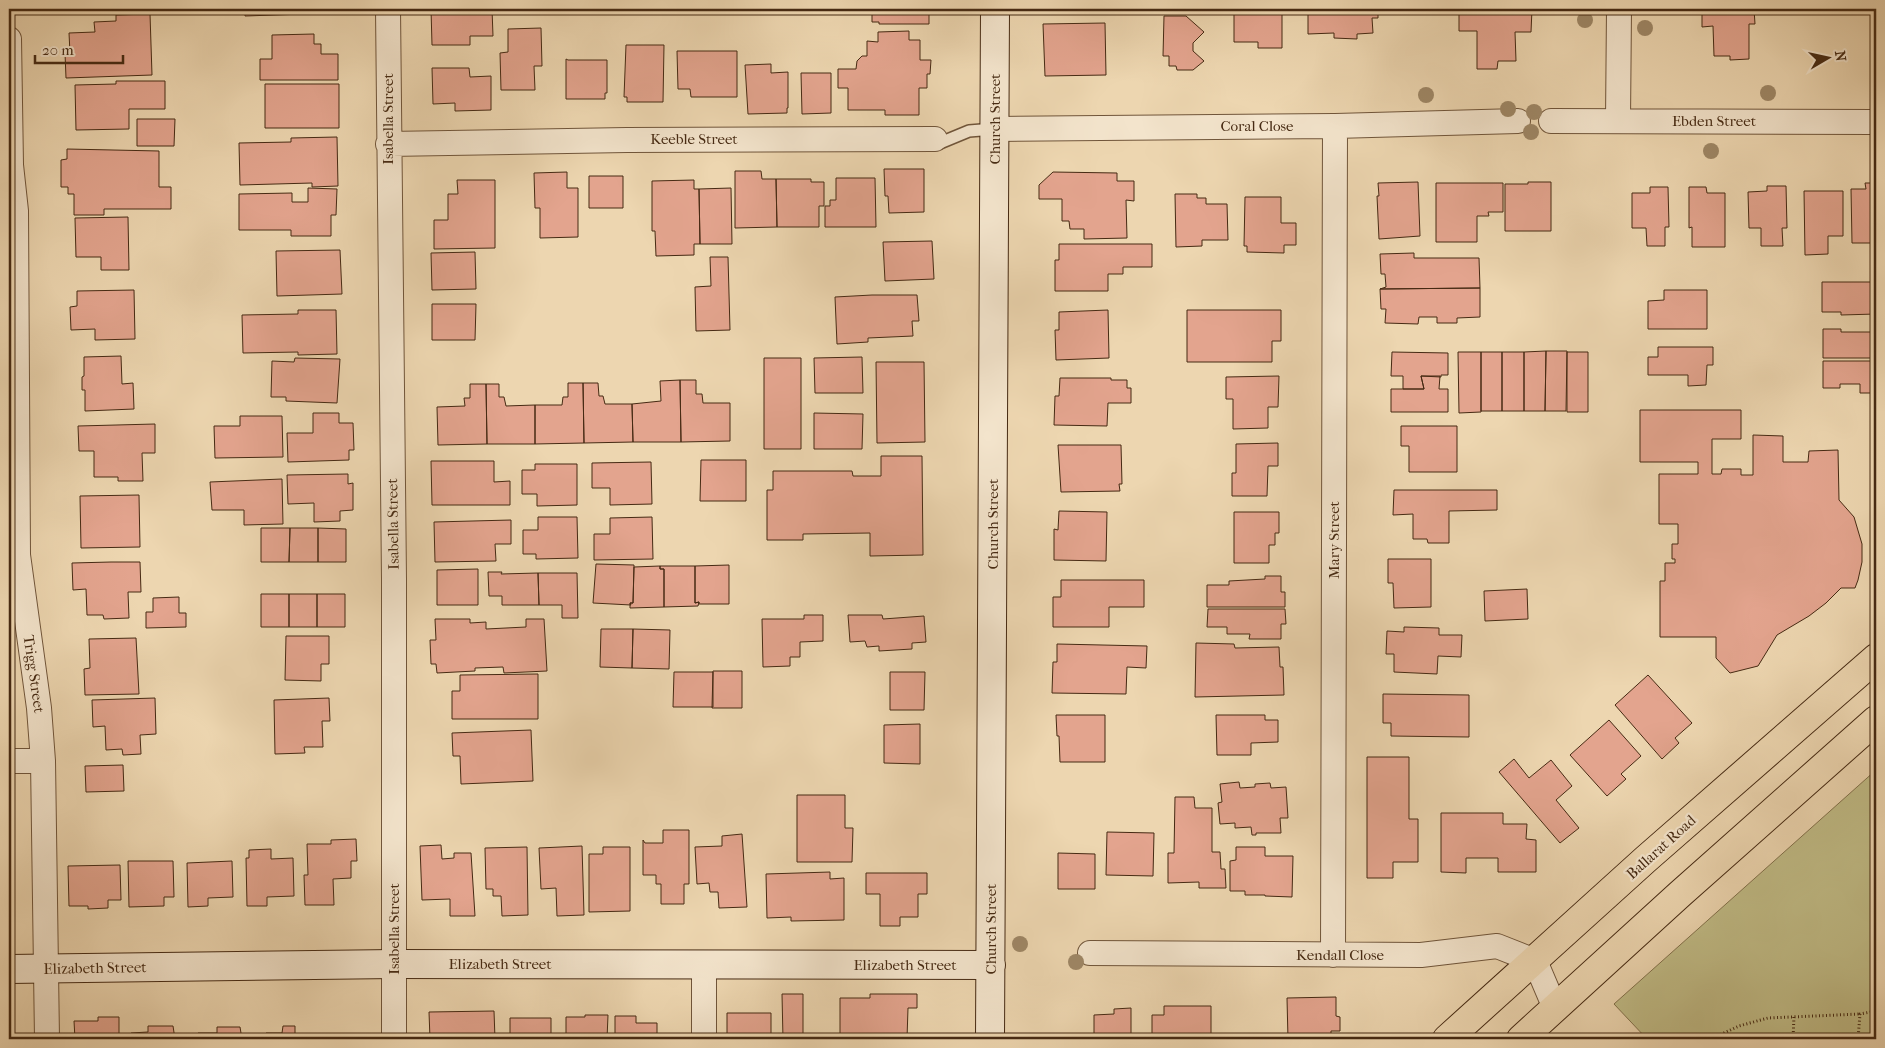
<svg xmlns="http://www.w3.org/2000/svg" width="1885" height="1048" font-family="'IM FELL French Canon',serif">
  <rect width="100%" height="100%" fill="#edd6b0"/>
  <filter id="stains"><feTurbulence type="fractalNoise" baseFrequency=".004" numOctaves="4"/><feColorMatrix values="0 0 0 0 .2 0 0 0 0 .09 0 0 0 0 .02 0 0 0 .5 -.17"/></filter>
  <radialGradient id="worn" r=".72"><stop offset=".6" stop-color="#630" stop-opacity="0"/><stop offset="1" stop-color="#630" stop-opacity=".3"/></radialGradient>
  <!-- green -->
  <path fill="#c0bb86" stroke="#83724c" d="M1876,770V1039H1647L1614,1004Z"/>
  <!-- building -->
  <path fill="#e3a48e" stroke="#462a13" d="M245,9H334V13L245,16Z
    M431,9H492L493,36H470V45H432Z
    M872,9H929V24H879V22H872Z
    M1234,9H1282V48H1258V42H1234Z
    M1308,9H1378V18H1372L1373,33L1357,34V39L1334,38V33L1308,34Z
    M1459,9H1532L1531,32H1515L1516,61H1498L1497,69H1477V31H1459Z
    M1702,9H1754L1755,24H1749V59L1730,60V56H1714L1713,26L1702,27Z
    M150,14L152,75L66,78L65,53H70L69,33L95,32L94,22L116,21V15Z
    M1164,16H1186L1204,32L1193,43V51L1204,61L1193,70H1177L1176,66H1169V56H1163Z
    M1105,23L1106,75L1045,76L1043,24Z
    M541,28L542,66H534L535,90H501L500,53L508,52V29Z
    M909,31V40H920V60H931L930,74H927V88H919V115H885V110H848V88H838V69H856L857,61L862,56H867V41L878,42V32Z
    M314,34V44H321V54H338V80H260V59H272V35Z
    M626,45H664L663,102H627V97H624Z
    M677,51H737V97H691L690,89H678Z
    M566,59L568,60H607V93H605V99H566Z
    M771,64V73L788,72V108H787V113L748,114L745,65Z
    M432,68H469L470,77L491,76V110L455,111V103L433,104Z
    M801,73H831V113L802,114Z
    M116,81H165V109H129V129L76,130L75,85L116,84Z
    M265,84H339V128H265Z
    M137,119H175L174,146H137Z
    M337,137L338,186L312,187V183L240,185L239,143L291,142V138Z
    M67,149L159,151V187H171V209H104V215H74V194H68V187H61V160L67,159Z
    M884,169H924V212L889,213L888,196H885Z
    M735,171H761L762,179H776L777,227L735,228Z
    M567,172V188H578V237L540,238V208H535L534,173Z
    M1053,172L1117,173V181H1134V201L1126,200L1127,238L1084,239V229H1070L1069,221H1062V199H1039V185Z
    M589,176H623V208H589Z
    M836,178H875L876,227H825V206H830V200H836Z
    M776,179H811V182H824V206H819V227H777Z
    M457,180H495V248L434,249V220H448V194H458Z
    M694,180V189H699L700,244H694V255L656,256L655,231H652V181Z
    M1418,182L1420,236L1379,239L1377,196H1379L1378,183Z
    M1528,182H1551V231H1505V184H1528Z
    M1436,183H1503V212H1488L1489,216H1477V242H1436Z
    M1865,183H1876V224H1873V243H1852L1851,189H1866Z
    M1767,186H1786L1787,228H1782L1783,246H1761V228H1749L1748,192L1767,191Z
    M1650,187H1668L1669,227H1665V246H1647L1646,228H1632V193H1650Z
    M1689,187H1706L1707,193H1725V247H1692V227L1689,228Z
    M308,188L337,189L336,215H331V236H291V230H239V194L292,193V202H308Z
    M731,188L732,244H700L699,189Z
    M1804,191H1843V236H1828V254L1805,255Z
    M1175,194H1197V198H1206V204H1227L1228,240H1202V246L1176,247Z
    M1245,197H1281V223H1296V245H1284V253L1247,252V246H1244Z
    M128,217L129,270H101V257H76L75,218Z
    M932,241L934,279L885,281L883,242Z
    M1059,244H1152V267H1123V274H1108V291H1055V260H1059Z
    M340,250L342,294L277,296L276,251Z
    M475,252L476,289L432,290L431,253Z
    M1414,253V258H1479L1480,288L1380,289L1386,287L1385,274H1381L1380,254Z
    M710,257H728L730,330L696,331L695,287L711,286Z
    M1822,282H1876V314L1841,315V312H1822Z
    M1480,288V317L1457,318V323H1437V317H1419L1418,324L1385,323L1386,309H1381L1380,289Z
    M134,290L135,339L95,340V329L71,330L70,307L77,306V291Z
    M1664,290H1707V329H1648V301L1664,300Z
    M872,295H917L919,321H912L913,336L868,338V342L837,344L835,297Z
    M432,304H476L475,340H432Z
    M298,310H336L337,354L298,355V352L243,353L242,315L298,314Z
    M1108,310L1109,358L1056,360L1055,330H1059V312Z
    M1187,310H1281V341H1272V362H1187Z
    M1823,329H1841V332H1876V358H1823Z
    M1658,347H1713V365H1707L1706,385L1688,386V375H1648V357H1658Z
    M1546,351L1545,411H1524V352Z
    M1546,351H1567L1566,411H1545Z
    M1392,352L1448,353V375H1441V377L1421,376L1424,389H1403V376H1391Z
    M1458,352H1481V412L1459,413Z
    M1481,352H1502V411H1481Z
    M1502,352H1524V411H1502Z
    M1567,352H1588V412H1567Z
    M121,356L122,384L133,383L134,409L85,411V390H82V377L84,376V357Z
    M862,357L863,393H815L814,358Z
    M295,358L340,359L337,403L286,401V397H271L272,361L294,362Z
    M764,358H801V449H764Z
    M1823,361H1876V384H1873V393H1860V384H1840V388H1823Z
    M876,362H924L925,442L877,443Z
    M1279,376L1278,407H1268V428L1233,429V399H1226V377Z
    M1421,376H1440L1439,389H1448V412H1391V389H1424Z
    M1060,378H1111V380H1127V388H1131V403H1108L1107,426L1054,425L1055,396H1059Z
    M680,380H696V394H702L703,403H730V441L681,442Z
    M680,380L681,442H633L632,404L661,401L660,381Z
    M568,383H583L584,443L535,444V405H562L563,397H568Z
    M583,383H598L599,396H603L605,404H632L633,442L584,443Z
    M470,384H486L487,444L438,445L437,407L465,406L464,398H470Z
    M486,384H499V397H504L506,406L535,405V444H487Z
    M1640,410H1741V439H1712V474H1721L1722,469H1741V475H1753V435L1783,436V462H1808L1809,451L1838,450L1839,500L1854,517L1862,544V562L1858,580L1855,588H1841L1826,603L1809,616L1777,635L1758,666L1730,673L1716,658V637H1660V581H1665V563H1675V559H1672V544H1678V524H1659V474H1698V462H1640Z
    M313,413H339V423H353L354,450H349V460L288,462L287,433H313Z
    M814,413L863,414L862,449H814Z
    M240,416H282L283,457L215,458L214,426H240Z
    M155,424V453H142L143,481H118V477H94V451H79L78,426Z
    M1401,426H1457V472H1409V446H1401Z
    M1278,443V466H1268L1267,496H1232V473H1236V444Z
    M1058,445H1121L1122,484H1119L1120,491L1061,492Z
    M881,456H922L923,555L870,556V533L803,534V540H767V490H773V471H852L853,476H881Z
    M701,460H746V501H700Z
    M431,461H494V482L510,481V505H432Z
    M651,462L652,504L610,505V488H592V463Z
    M535,464H577V505L537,506V494H522V470H535Z
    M348,474V484L353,483V510L340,511V521L314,522V503L288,504L287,475Z
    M282,479L283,524L244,525V510H212L210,482Z
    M1394,490H1497V510L1449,511V543H1428L1427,539H1413V514L1393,515Z
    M139,495L140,547L81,548L80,496Z
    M1059,511L1107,512L1106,561L1054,560V529L1058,530Z
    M1234,512H1279V533H1275V545H1269V563H1234Z
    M538,517H577L578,558L536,559V554H523V530H538Z
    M652,517L653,559L594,560V534H610V518Z
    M511,520V544H495L496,561L435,562L434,522Z
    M261,528H290L289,562H261Z
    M290,528H318V562H289Z
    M318,528L346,529V562H318Z
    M1388,559H1431V607L1394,608L1393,583H1388Z
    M111,562H140L141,592H128L129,618L104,619L103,615H87L86,589L73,590L72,563Z
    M596,564L634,565L633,603H630L631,605L593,603Z
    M729,565V604H699V602L695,603V566Z
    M660,566H695V603L699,602L698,606L664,607V569H660Z
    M660,566V569H664V607L630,608V603H633L634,567Z
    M478,569V605H437V570Z
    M488,572H502L501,574L538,573L539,605H502V596H489Z
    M538,573H577L578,618H562V605H539Z
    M1265,576H1281V592H1285V607H1207V585H1229V581L1265,579Z
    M1061,580H1144V607H1109V627H1053V597H1061Z
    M1527,589L1528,619L1485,621L1484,591Z
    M261,594H289V627H261Z
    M289,594H317V627H289Z
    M317,594H345V627H317Z
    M179,597V613H186V627L146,628V612H153V598Z
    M1208,609H1285L1286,624H1281V639H1249L1250,634H1227V627H1207Z
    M804,615H823V641L800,642V657H790V666L763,667L762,619H804Z
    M848,615H882L883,619L924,616L926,642L912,643V649L879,651V646L867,647L865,641L850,642Z
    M435,619H470V623L486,622V629L526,627V619H544L547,671L504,673L503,667L475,668V671L437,673L436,664H431L430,640H436Z
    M1404,627L1439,628V635H1462L1461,657L1438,656L1437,674L1394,672V654H1386L1387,631L1404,632Z
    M601,629H633L632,668L600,667Z
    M633,629L670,630L669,669L632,668Z
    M286,636H329V664H321V681L285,680Z
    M136,638L139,694L85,695L84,669L90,668L89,639Z
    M1196,643L1234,644L1235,648L1279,647L1280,667H1283L1284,695L1195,697Z
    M1057,644L1147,646L1146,668L1127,667L1126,694L1052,693L1053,662H1057Z
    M713,671H742V708H712Z
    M674,672H713V707H673Z
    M890,672H925L924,710H890Z
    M538,674V719H452V691H460V675Z
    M1648,675L1692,723L1675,738L1679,743L1662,759L1615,705Z
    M1383,694L1469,695V737L1391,736V723H1383Z
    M155,698L156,734L140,735L141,754L123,755L122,749L106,750L105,726L93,727L92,700Z
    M329,698L330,721H322L323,747H304L305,753L275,754L274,700Z
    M1056,715H1105V762H1060L1059,736H1057Z
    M1216,715H1265V720H1278V742L1251,743V755H1217Z
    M1609,720L1641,756L1621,774L1626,779L1607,796L1570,755Z
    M920,724V764L884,763V725Z
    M531,730L533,781L461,784L460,756H453L452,733Z
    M1367,757H1409V819H1418V862H1393V878H1367Z
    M1514,759L1529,778L1551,760L1572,786L1556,800L1579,828L1560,843L1499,772Z
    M123,765L124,791L86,792L85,766Z
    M1239,782L1240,788L1255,787V784L1270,783L1271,788L1286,787L1288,818H1280L1281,833H1256V835H1252L1251,827L1235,828V823L1220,824L1218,803L1222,802L1220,784Z
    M797,795H845V828H853L852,862H797Z
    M1175,797H1194L1195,808H1212V852H1220L1221,869H1225L1226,888H1199V882L1168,883V853H1174Z
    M1441,813H1503V824H1527L1526,839L1536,840V872H1498V858H1466V873L1441,872Z
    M663,830H689V884H684V904H661V884H656V875H643V840L645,843H663Z
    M9,832H13L12,885H9Z
    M1107,832L1154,833L1153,876L1106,875Z
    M742,834L747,907L719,908L718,892H710L709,883L697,884L695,847L722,846V836Z
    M356,839L357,861H351V878L333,879L334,905H305L304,875H308L307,844H331V840Z
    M441,845L442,859L454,858V853H471L475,916H450V899L422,900L420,846Z
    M582,846L584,915L557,916L556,888L541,889L539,848Z
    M527,847L528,915L502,916L501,896H493V889H486L485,848Z
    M603,847H630V911L589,912V854H603Z
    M1236,847H1265V856H1293L1292,897L1265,896V895H1245V891H1230V861L1236,860Z
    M271,849V859L293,858L294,896L267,897V906H247L246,858H249V850Z
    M1058,853L1095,854V889H1058Z
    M128,861H173L174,897H164V906L129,907Z
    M232,861L233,897L208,898V906L188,907L187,863Z
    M120,865L121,900H108V908L88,909V906H69L68,866Z
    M830,872V879L844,878V920L791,921V917L767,918L766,874Z
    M866,873H927V894H918V917H900V926H880V894H866Z
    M782,994H803V1039H783Z
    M870,994H917V1008H908L907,1039H840V998H870Z
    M1336,997V1016L1340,1017V1031H1331V1039H1288L1287,998Z
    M1164,1006H1211V1039H1152V1015H1164Z
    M1131,1008V1039H1076L1094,1038V1015L1114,1014V1009Z
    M494,1011L495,1039H430L429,1012Z
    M727,1013H771V1039H727Z
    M585,1015H608L607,1039H566V1017H585Z
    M615,1016H636V1023H657V1039H615Z
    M98,1017H119V1039H75L74,1021H98Z
    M510,1018H551V1039H510Z
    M148,1026H173L175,1039H131V1033L148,1032Z
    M283,1026H295V1039H266V1033H282Z
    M217,1027H240L242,1039H198V1033H217Z"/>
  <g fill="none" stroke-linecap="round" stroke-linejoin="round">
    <!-- lane casing -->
    <g stroke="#70553a" stroke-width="14">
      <path id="lane" d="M935,139L940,143L969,131L994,129"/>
    </g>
    <!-- street casing -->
    <g stroke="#70553a" stroke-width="26">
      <path id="street" d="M388,9L394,579V1039
        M9,39L11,165L16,211L18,555L39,708L43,761L47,1039
        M1618,120L1619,9
        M1551,121L1876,122
        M996,129L1335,126L1518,121
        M388,144L627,140L935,139
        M9,761H43
        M1090,953L1421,955L1497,946L1535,961L1555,1008
        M1333,955L1335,126
        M704,963V1039"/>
    </g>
    <!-- secondary casing -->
    <g stroke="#462a13" stroke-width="30">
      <path id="secondary" d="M9,969L394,964L991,965
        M990,1039L995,9"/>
    </g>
    <!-- highway casing -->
    <g stroke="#462a13" stroke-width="30">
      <path id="highway" d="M1447,1039L1646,859L1876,658
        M1521,1039L1680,894L1876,720"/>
    </g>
    <!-- path -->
    <path stroke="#462a13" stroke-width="3" stroke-dasharray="1 2.5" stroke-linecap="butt" d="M1711,1039L1739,1026L1768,1018L1860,1014
      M1793,1039L1794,1016
      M1858,1039L1860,1014L1876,1011"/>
    <!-- lane -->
    <use href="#lane" stroke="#f3e4cc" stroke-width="11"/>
    <!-- street -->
    <use href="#street" stroke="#f3e4cc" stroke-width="24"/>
    <!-- secondary -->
    <use href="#secondary" stroke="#f3e4cc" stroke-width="28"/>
    <!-- highway -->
    <use href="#highway" stroke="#edd6b0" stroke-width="28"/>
  </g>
  <!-- trees -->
  <g fill="#9e8766">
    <circle cx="1585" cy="20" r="8"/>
    <circle cx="1645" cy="28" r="8"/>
    <circle cx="1768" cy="93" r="8"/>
    <circle cx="1426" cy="95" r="8"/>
    <circle cx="1508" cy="109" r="8"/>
    <circle cx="1534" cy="112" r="8"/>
    <circle cx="1531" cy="132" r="8"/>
    <circle cx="1711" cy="151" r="8"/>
    <circle cx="1020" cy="944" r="8"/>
    <circle cx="1076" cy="962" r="8"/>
  </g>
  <g text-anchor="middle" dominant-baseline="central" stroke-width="4.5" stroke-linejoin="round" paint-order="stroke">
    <!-- street labels -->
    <g font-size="15" fill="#462a13" stroke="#f3e4cc">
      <text transform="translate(388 119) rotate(-90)">Isabella Street</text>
      <text transform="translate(995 119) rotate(-90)">Church Street</text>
      <text x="1714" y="121">Ebden Street</text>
      <text x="1257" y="126">Coral Close</text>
      <text x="694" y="139">Keeble Street</text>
      <text transform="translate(393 524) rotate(-91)">Isabella Street</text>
      <text transform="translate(993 524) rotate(-90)">Church Street</text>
      <text transform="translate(1334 540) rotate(-90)">Mary Street</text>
      <text transform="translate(34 674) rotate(82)">Trigg Street</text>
      <text transform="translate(1661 847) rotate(-42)">Ballarat Road</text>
      <text transform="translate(394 929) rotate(-90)">Isabella Street</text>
      <text transform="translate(991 929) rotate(-90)">Church Street</text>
      <text x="1340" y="955">Kendall Close</text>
      <text x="500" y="964">Elizabeth Street</text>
      <text x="905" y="965">Elizabeth Street</text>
      <text transform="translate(95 968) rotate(-1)">Elizabeth Street</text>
    </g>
  </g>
  <!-- margin -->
  <rect width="1885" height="1048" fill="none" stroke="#edd6b0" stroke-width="30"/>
  <rect x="10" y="10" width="1865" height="1028" fill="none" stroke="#462a13" stroke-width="2.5"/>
  <rect x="15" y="15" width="1855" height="1018" fill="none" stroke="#462a13"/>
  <!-- north arrow -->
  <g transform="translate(1828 58) rotate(81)" stroke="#f3e4cc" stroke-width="4" paint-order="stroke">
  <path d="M0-4L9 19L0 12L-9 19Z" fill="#462a13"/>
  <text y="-8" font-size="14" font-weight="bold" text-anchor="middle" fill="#462a13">N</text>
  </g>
  <!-- scale -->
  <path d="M35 55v8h88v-8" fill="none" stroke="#462a13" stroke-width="2.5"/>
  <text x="42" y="55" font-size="15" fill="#462a13" stroke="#f3e4cc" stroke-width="4" paint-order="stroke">20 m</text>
  <rect width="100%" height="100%" filter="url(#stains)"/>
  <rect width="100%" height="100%" fill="url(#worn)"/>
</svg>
